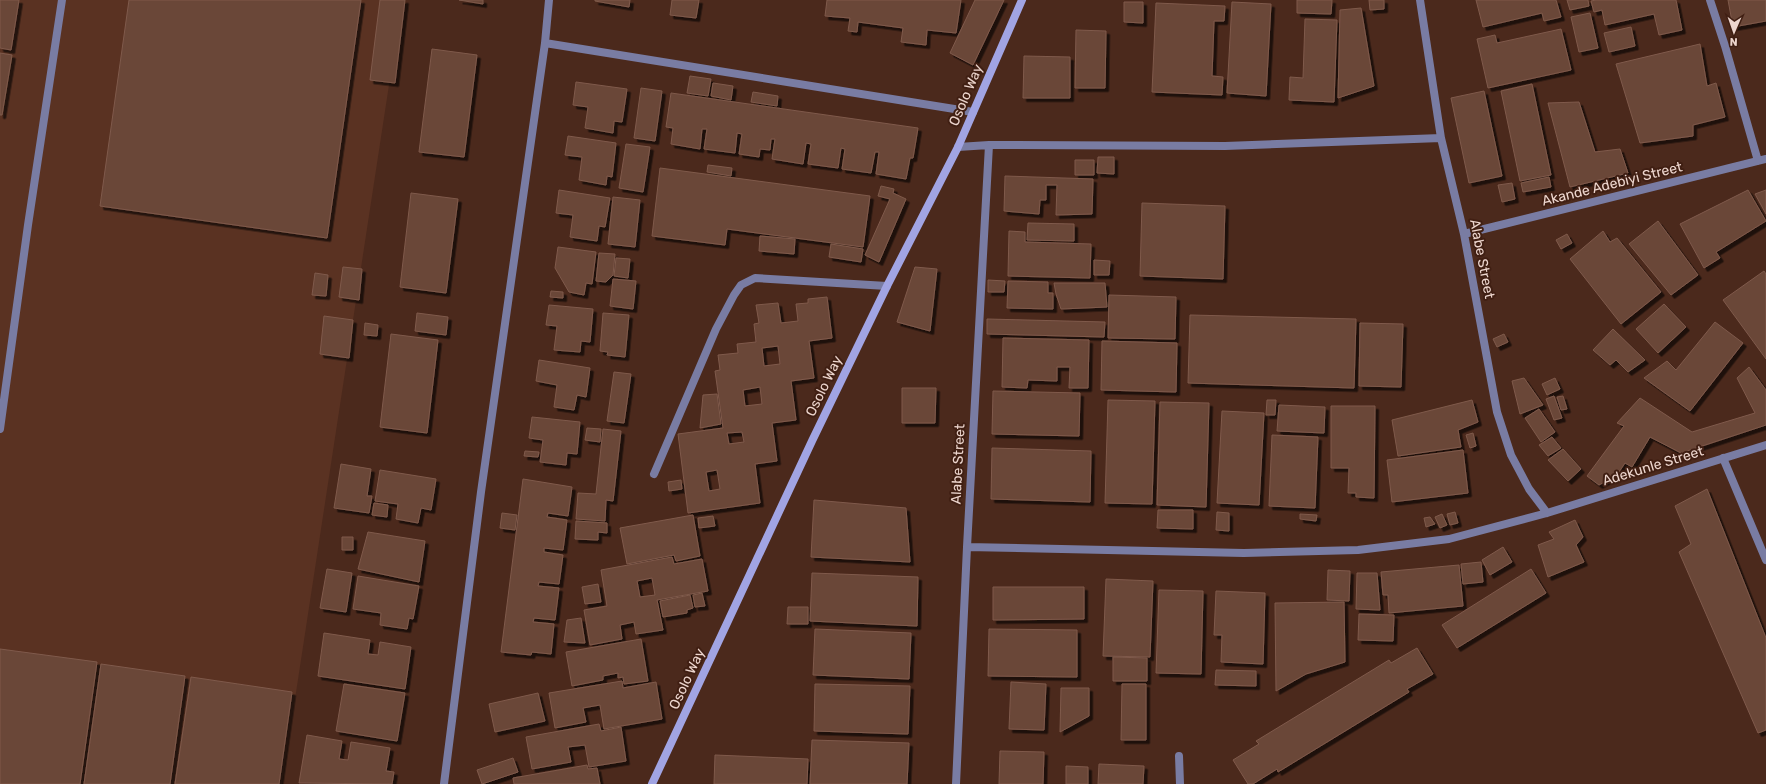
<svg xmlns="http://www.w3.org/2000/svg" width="1766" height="784" font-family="Rubik,sans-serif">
  <defs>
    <filter id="shadow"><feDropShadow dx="3.5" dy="3.5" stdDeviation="0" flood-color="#0009"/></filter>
  </defs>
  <rect width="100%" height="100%" fill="#4b291c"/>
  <!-- built -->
  <path fill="#5a3222" d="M0,0H402L282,784H0Z"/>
  <!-- building -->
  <path fill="#6a4638" stroke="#7f5a4b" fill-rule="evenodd" filter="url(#shadow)" d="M0,0H19L11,50L0,48Z
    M129,0H361L327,238L100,206Z
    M380,0H405L395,83L370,80Z
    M459,0H483V4Z
    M595,0H630L629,7L595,1Z
    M672,0H699L696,18L670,15Z
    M827,0H961L956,33L927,30L926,45L901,42L903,28L858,22L857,32L848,31L850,18L825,16Z
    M975,0H1004L973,65L950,53Z
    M1297,0H1332L1331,14L1297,13Z
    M1369,0H1384V9L1370,10Z
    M1476,0H1556L1561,17L1544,21L1542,13L1483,27Z
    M1567,0H1588L1589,6L1570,10Z
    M1596,0H1676L1682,30L1659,35L1654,14L1605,25L1602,10L1594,12L1591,1Z
    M1728,0H1766V21L1733,27Z
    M1124,2H1143V23L1124,22Z
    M1232,2L1271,4L1266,96L1227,93Z
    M1156,3L1225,6L1224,21H1214L1212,76L1223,77L1222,95L1152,92Z
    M1361,8L1374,86L1338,98L1340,10Z
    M1590,13L1598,48L1579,52L1571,17Z
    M1305,19L1337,20L1334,102L1289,100L1290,77L1303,78Z
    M1631,27L1635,46L1609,52L1604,33Z
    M1561,29L1571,70L1488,88L1477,39L1495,35L1497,43Z
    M1076,30L1106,31L1105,88H1075Z
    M1700,44L1707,86L1716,83L1725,117L1693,125V136L1640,143L1616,64Z
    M432,49L477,55L464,157L419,152Z
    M0,53L12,55L2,115H0Z
    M1024,56L1070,57V98H1023Z
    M690,76L711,79L708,96L687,93Z
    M576,82L627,89L622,122L614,121L613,133L585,128L588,107L573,105Z
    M713,83L733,86L731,100L711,96Z
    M1532,84L1551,175L1520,181L1501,91Z
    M641,88L662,91L655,141L634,138Z
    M1484,91L1502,176L1469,183L1451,98Z
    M753,92L778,96L777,106L751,102Z
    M671,93L918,128L913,158H910L906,179L876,174L879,152H875L871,173L842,169L845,149L841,148L838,168L808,164L811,144L806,143L803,164L772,159L775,139H771L770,150L760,149L759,157L739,154L742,134L737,133L735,153L704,149L707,129H702L700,149L671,144L673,128L666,127Z
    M1579,102L1595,152L1620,149L1628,173L1570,187L1548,103Z
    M568,136L616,143L612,177L607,176L606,185L579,180L582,157L565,155Z
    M626,144L650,147L643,192L619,188Z
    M1098,157H1114V174L1097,173Z
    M1075,160H1094V175H1075Z
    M708,165L732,168L731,176L707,172Z
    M660,168L870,196L863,247L727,229L725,245L652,236Z
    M1005,176L1093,179L1092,214L1056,215L1057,185H1046V200H1040L1039,214L1004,211Z
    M1549,177L1551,187L1523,192L1521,183Z
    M1512,183L1515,199L1502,202L1498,185Z
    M881,186L894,189L893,193L906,199L879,262L865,255L890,199L878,196Z
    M559,190L610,198L605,227L599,226L597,241L570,237L573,215L556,213Z
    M1748,190L1766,221L1716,252L1720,258L1704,268L1680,224Z
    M1766,190V214L1755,194Z
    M411,193L458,199L446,293L400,287Z
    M613,197L640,200L635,247L608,244Z
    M1142,203L1225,206L1223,279L1140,276Z
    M1658,221L1698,275L1671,295L1629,244Z
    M1028,223L1074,224V241L1027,240Z
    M1009,231L1025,232V242L1091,244L1090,278L1008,276Z
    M1603,231L1610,242L1617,238L1661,292L1621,324L1570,259Z
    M1567,234L1572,243L1561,249L1556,240Z
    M760,236L795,239L794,254L759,251Z
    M831,244L863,249L861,262L829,257Z
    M558,247L596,252L592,284L586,283L584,295L569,292L555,268Z
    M599,253L615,254L613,275L606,282L596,281Z
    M616,258L630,259L628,278L614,276Z
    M1094,260L1110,261L1109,275H1094Z
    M343,267L362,269L359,300L339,297Z
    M915,267L937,269L930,331L897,322Z
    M1764,271L1766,274V359L1723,300Z
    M315,273L328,275L326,296L312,295Z
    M613,279L636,281L633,309L610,306Z
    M988,280L1005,281L1004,292H988Z
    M1008,281L1048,282V293H1053V309L1007,308Z
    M1054,283H1105L1107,307L1061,309L1056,294Z
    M551,291L563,292V298L550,297Z
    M1109,295L1176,297L1175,339L1108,338Z
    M827,297L832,338L809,341L814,378L791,381L796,420L772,423L777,461L755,464L760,503L688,513L678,434L723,428L715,371L720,370L718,355L738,353L737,344L756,342L754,324L759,323L756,305L778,303L781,323L798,321L796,304L808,303V299ZM778,346L780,364L764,366L762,348ZM760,387L762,404L745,406L743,390ZM742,432L744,442L729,444L727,433ZM717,470L720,489L709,491L706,472Z
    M1664,304L1686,327L1658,353L1636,329Z
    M549,305L593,309L590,342L581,341L580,352L554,350L557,326L546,325Z
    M417,313L448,317L446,335L415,331Z
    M603,313L629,315L625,357L607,355L608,352L600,351Z
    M1190,315L1356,319L1354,388L1188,383Z
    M324,316L353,320L349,358L320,354Z
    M987,319L1105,322L1104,337L987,334Z
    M1715,322L1743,343L1690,411L1644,378L1667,361L1676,370Z
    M365,323L378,325L377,336L364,335Z
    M1360,323L1403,324L1401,387L1359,386Z
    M1613,329L1645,360L1628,372L1616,360L1610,365L1593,350Z
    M391,334L438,340L427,433L380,427Z
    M1504,334L1508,342L1497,347L1493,339Z
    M1003,338L1089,340L1088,388H1069L1070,367H1057V381L1028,380L1027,388L1002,387Z
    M1102,341L1177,343L1176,392L1101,390Z
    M539,360L590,368L586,397L577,395L574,410L554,407L557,385L536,381Z
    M1749,367L1766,390V425L1681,453L1650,437L1632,467L1625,463L1617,475L1599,485L1587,476L1624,426L1617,423L1640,398L1692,432L1755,413L1737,378Z
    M614,372L631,374L624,423L607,421Z
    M1524,378L1543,405L1520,414L1512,381Z
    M1555,378L1560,389L1547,395L1542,384Z
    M902,388H936L935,423H902Z
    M993,391L1080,393L1079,436L992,434Z
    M717,394L721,424L700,428L703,395Z
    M1554,396L1562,418L1554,420L1546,399Z
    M1563,396L1567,409L1561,410L1557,397Z
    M1108,400L1155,401L1152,504L1105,503Z
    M1267,400H1276L1275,415H1266Z
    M1472,400L1478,422L1458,430L1461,447L1398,456L1392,420Z
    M1160,402L1209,403L1206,507L1157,505Z
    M1279,405L1325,407L1324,433L1277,431Z
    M1331,406H1375L1374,498L1356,497V493H1348L1349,468H1331Z
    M1539,409L1555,432L1541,442L1525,418Z
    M1222,411L1264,413L1259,505L1217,503Z
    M532,417L580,422L577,454L567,453L566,465L540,462L543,440L529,438Z
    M587,428L601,429L600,442L585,440Z
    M603,429L621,431L613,501L606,500L605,521L576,519L578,493L596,494Z
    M1473,433L1476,446L1470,448L1466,435Z
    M1272,435L1318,437L1315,508L1269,506Z
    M1552,437L1561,448L1548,456L1539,445Z
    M992,448L1091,451L1090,502L991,499Z
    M1563,449L1581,469L1568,481L1548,460Z
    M1463,450L1468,493L1392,502L1387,460Z
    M525,451L539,452L538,457L524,456Z
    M341,464L371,469L367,496H372L369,513L334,508Z
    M380,470L436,479L431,510L421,508L418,523L396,519L398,504L375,501Z
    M523,479L572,487L568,516L548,513L547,517L567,520L563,550L544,548V552L563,555L559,584L539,582L538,586L559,588L555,620L534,618L533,622L554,624L551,654L532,652L531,655L501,652Z
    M681,480L682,489L669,491L668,482Z
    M1707,489L1766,638V730L1758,733L1679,552L1691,544L1675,506Z
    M814,500L906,508L910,562L811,557Z
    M374,503L388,505L387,517L372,515Z
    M1158,510H1193V529L1157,528Z
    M1217,512L1229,513V531L1216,530Z
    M1455,512L1458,523L1450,525L1447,514Z
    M502,513L517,515L515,530L500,528Z
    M1300,514L1317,515L1316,521L1300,519Z
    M1442,514L1447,525L1440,528L1435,517Z
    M693,515L700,556L676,561L674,555L627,564L620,528Z
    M713,516L715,526L699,528L698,518Z
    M1430,517L1435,524L1426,527L1424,518Z
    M1575,520L1583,537L1576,545L1584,562L1548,577L1538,545L1554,539L1549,532Z
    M576,521L607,523V533L598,532V540L575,539Z
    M368,532L425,541L419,582L358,569Z
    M342,537H353V550H342Z
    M1503,547L1512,562L1490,575L1482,560Z
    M672,557L674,564L702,559L708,591L657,600L663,630L636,634L634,622L620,625L622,639L590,645L584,610L607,606L601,570ZM652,578L655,595L640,597L637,581Z
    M1481,562L1483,582L1463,584L1461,564Z
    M1459,565L1463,606L1389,613L1388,595H1383L1381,572Z
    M327,569L352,573L346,612L320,608Z
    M1531,569L1546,593L1457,648L1442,625Z
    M1328,570L1350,571L1349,601L1327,600Z
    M812,573L918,577L917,626L810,621Z
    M1357,573H1377L1380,610L1356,609Z
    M358,576L419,586L413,619L409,618L407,629L380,625L381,613L353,609Z
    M1106,579L1153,581L1150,657L1103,656Z
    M598,584L601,602L585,604L582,587Z
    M993,587H1084V619L993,620Z
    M1159,590L1203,591L1201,674L1156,673Z
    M1216,591L1265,593L1263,664L1221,662L1222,635H1214Z
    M702,593L705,606L695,607L693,595Z
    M690,595L693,608L687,610V613L663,617L660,601Z
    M1344,602L1345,662L1306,674L1276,691L1275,603Z
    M788,607H808V624H787Z
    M1359,614L1394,615L1393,641L1358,640Z
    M581,618L585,643L564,642L567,620Z
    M815,629L911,633L909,679L813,675Z
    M989,629L1077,630V677L988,676Z
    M324,633L370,640L368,654L378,655L380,642L411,647L405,689L318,676Z
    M641,639L648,681L624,684L623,677L618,678V673L603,676V680L572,686L566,652Z
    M1417,648L1433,674L1407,689L1409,692L1278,772L1277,769L1253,784H1248L1233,760L1259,744L1256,741L1389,660L1391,663Z
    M0,649L97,662L80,784H0Z
    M1113,657L1147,658V681H1113Z
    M101,664L185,676L170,784H84Z
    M1216,670L1256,671V686L1215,685Z
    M191,677L292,692L279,784H175Z
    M622,681L623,688L656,682L662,719L604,729L600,705L583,708L586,722L555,728L549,693Z
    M1011,682L1046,684L1044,730L1009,729Z
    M344,684L405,693L397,741L336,731Z
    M815,684L910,686L908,734L814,731Z
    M1122,684H1146V740H1121Z
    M1061,688H1089V716L1060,732Z
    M538,693L545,721L495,732L489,704Z
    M599,724L601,731L621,727L626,761L589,767L585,745L568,747L571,762L532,769L526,737Z
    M307,735L342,741L339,759L348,760L351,742L390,748L386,771L394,772L392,784L299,783Z
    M812,740L909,743L907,784H810Z
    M1000,751L1044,752L1043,784H999Z
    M715,755L808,759L807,784H714Z
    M513,758L518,772L482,784L477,770Z
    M1099,764L1144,766L1143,784H1098Z
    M587,765L588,769L597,768L600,784H514L513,778Z
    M1066,766L1088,767V784H1066Z"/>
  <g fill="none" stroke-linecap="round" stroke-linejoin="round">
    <!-- service -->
    <path stroke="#797ca3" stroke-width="8" d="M0,429L28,225L62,0"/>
    <!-- minor -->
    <path stroke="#797ca3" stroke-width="8" d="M1420,0L1441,138L1464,234L1497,412L1511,455L1529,489L1547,513
      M1710,0L1725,46L1758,161
      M545,43L973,112
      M958,147L989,145L1225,146L1441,138
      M1464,234L1766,159
      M1723,458L1766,560
      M654,474L716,329L734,295L741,285L755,278L887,286
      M967,547L1244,553L1358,550L1449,539L1547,513L1766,445
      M1179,756L1180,784
      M444,784L481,492L545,43L549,0
      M956,784L967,547L989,145"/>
    <!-- secondary -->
    <path stroke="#a1a4e3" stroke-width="8" d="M652,784L812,441L887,286L958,147L1022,0"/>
  </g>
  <g text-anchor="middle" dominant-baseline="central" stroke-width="4" stroke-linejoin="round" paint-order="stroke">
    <!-- street labels -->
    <g font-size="14" fill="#edd6ce" stroke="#401f13">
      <text transform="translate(966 95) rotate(-67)">Osolo Way</text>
      <text transform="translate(1612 184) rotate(-14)">Akande Adebiyi Street</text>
      <text transform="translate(1482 259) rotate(79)">Alabe Street</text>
      <text transform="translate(824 386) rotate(-64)">Osolo Way</text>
      <text transform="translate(958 464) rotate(-87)">Alabe Street</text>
      <text transform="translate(1653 466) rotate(-17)">Adekunle Street</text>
      <text transform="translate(687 679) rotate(-65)">Osolo Way</text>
    </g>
  </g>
  <!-- north arrow -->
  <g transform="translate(1734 32) rotate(182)" stroke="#401f13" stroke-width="3" paint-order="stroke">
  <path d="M0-3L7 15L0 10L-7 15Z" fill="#edd6ce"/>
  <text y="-6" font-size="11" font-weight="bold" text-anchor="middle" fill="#edd6ce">N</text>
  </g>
</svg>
